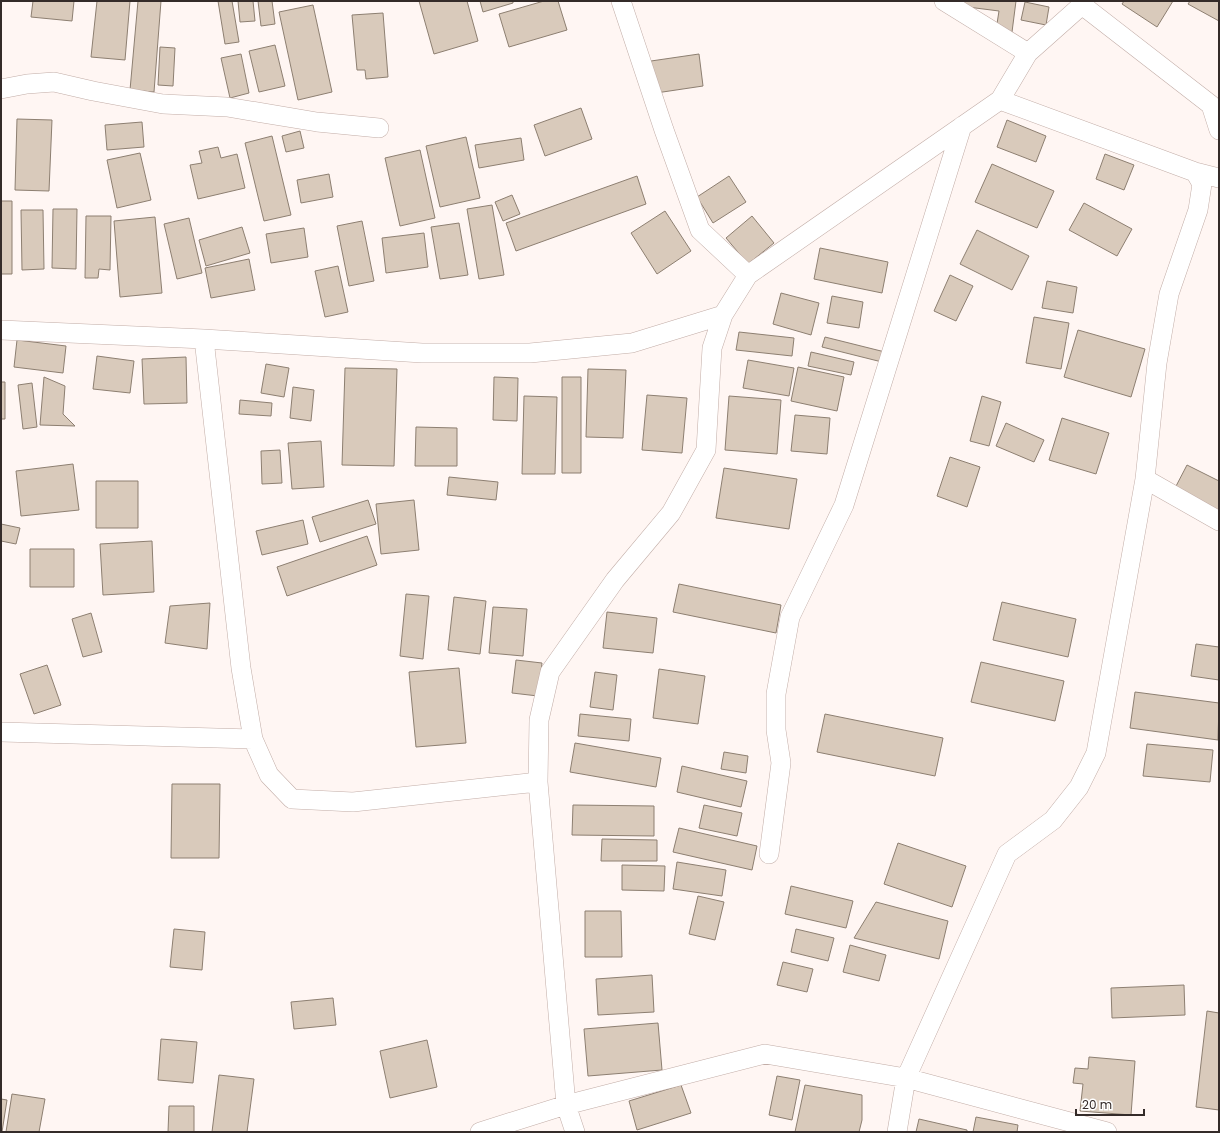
<svg xmlns="http://www.w3.org/2000/svg" width="1220" height="1133" font-family="Poppins,sans-serif">
  <rect width="100%" height="100%" fill="#fff6f3"/>
  <!-- building -->
  <path fill="#d9cabb" stroke="#8d7f71" d="M33,1H74L72,21L31,17Z
    M97,1H130L125,60L91,57Z
    M138,1H161L154,92L130,90Z
    M218,1H232L239,42L225,44Z
    M238,1H253L255,21L240,22Z
    M258,1H272L275,24L261,26Z
    M419,1H467L478,41L434,54Z
    M480,1H513V3L483,12Z
    M544,1H558L567,30L509,47L499,14Z
    M952,1H1016L1012,32L996,30L999,11L952,5Z
    M1124,1H1173L1157,27L1122,4Z
    M1190,1H1219V21L1188,4Z
    M1025,2L1049,7L1046,25L1021,20Z
    M313,5L332,92L298,100L279,12Z
    M383,13L388,77L366,79L365,70H357L352,15Z
    M275,45L285,86L259,92L249,51Z
    M160,47L175,48L173,86L158,85Z
    M241,54L249,93L230,98L221,58Z
    M699,54L703,86L656,93L651,61Z
    M581,108L592,139L545,156L534,125Z
    M17,119L52,120L49,191L15,190Z
    M1007,120L1046,136L1036,162L997,147Z
    M142,122L144,147L107,150L105,125Z
    M300,131L304,148L286,152L282,136Z
    M272,136L291,215L264,221L245,143Z
    M466,137L480,198L440,207L426,146Z
    M521,138L524,160L479,168L475,145Z
    M218,147L221,158L237,154L245,188L198,199L190,165L202,163L199,151Z
    M420,150L435,218L400,226L385,158Z
    M140,153L151,200L117,208L107,160Z
    M1105,154L1134,165L1124,190L1096,179Z
    M992,164L1054,191L1037,228L975,202Z
    M329,174L333,197L301,203L297,180Z
    M637,176L646,204L516,251L506,223Z
    M729,176L746,202L713,223L697,197Z
    M512,195L520,214L503,221L495,202Z
    M1,201H12V274H1Z
    M1084,203L1132,229L1117,256L1069,230Z
    M492,205L504,275L479,279L467,209Z
    M53,209H77L76,269L52,268Z
    M21,210H43L44,269L22,270Z
    M665,211L691,251L657,274L631,233Z
    M86,216H111L110,270L99,269L98,278H85Z
    M752,216L774,243L748,264L726,238Z
    M155,217L162,293L120,297L114,221Z
    M189,218L202,273L177,279L164,224Z
    M362,221L374,281L349,286L337,226Z
    M459,223L468,275L440,279L431,227Z
    M242,227L250,253L206,266L199,240Z
    M304,228L308,257L271,263L266,234Z
    M977,230L1029,256L1012,290L960,264Z
    M424,233L428,267L386,273L382,238Z
    M820,248L888,262L882,293L814,279Z
    M249,259L255,290L211,298L205,268Z
    M338,266L348,312L325,317L315,271Z
    M950,275L973,286L956,321L934,311Z
    M1047,281L1077,287L1073,313L1042,308Z
    M781,293L819,303L811,335L773,324Z
    M832,296L863,302L859,328L827,323Z
    M1034,317L1069,323L1061,369L1026,363Z
    M1078,330L1145,349L1131,397L1064,377Z
    M739,332L794,338L792,356L736,350Z
    M825,337L885,352L882,362L822,347Z
    M17,340L66,346L63,373L14,367Z
    M811,352L854,362L851,375L808,366Z
    M97,356L134,361L130,393L93,389Z
    M186,357L187,403L144,404L142,359Z
    M748,360L794,368L789,396L743,388Z
    M266,364L289,368L284,397L261,393Z
    M798,367L844,377L837,411L791,401Z
    M345,368L397,369L394,466L342,465Z
    M588,369L626,370L623,438L586,437Z
    M44,377L65,386L63,414L75,426L40,425Z
    M494,377L518,378L517,421L493,420Z
    M562,377H581V473H562Z
    M1,382H5V419H1Z
    M32,383L37,427L23,429L18,385Z
    M293,387L314,390L311,421L290,418Z
    M647,395L687,398L682,453L642,450Z
    M524,396L557,397L555,474H522Z
    M729,396L781,400L777,454L725,450Z
    M982,396L1001,402L989,446L970,441Z
    M240,400L272,403L271,416L239,414Z
    M795,415L830,418L827,454L791,451Z
    M1062,418L1109,433L1096,474L1049,460Z
    M1006,423L1044,440L1034,462L996,446Z
    M416,427L457,428V466H415Z
    M321,441L324,487L292,489L288,443Z
    M280,450L282,483L262,484L261,451Z
    M950,457L980,467L967,507L937,496Z
    M73,464L79,510L21,516L16,471Z
    M1187,465L1219,481V513L1174,490Z
    M724,468L797,479L789,529L716,518Z
    M449,477L498,482L496,500L447,495Z
    M96,481H138V528H96Z
    M368,500L376,524L320,542L312,517Z
    M414,500L419,550L381,554L376,504Z
    M303,520L308,544L262,555L256,531Z
    M1,524L20,528L16,544L1,541Z
    M367,536L377,565L287,596L277,567Z
    M152,541L154,592L103,595L100,544Z
    M30,549H74V587H30Z
    M679,584L781,605L776,633L673,612Z
    M406,594L429,596L423,659L400,656Z
    M454,597L486,601L480,654L448,650Z
    M1002,602L1076,619L1068,657L993,640Z
    M210,603L207,649L165,643L170,606Z
    M493,607L527,609L523,656L489,653Z
    M607,612L657,618L653,653L603,648Z
    M91,613L102,652L83,657L72,619Z
    M1196,644L1219,647V680L1191,676Z
    M516,660L542,663L538,696L512,693Z
    M981,662L1064,681L1055,721L971,702Z
    M47,665L61,705L34,714L20,674Z
    M459,668L466,743L416,747L409,672Z
    M659,669L705,676L698,724L653,718Z
    M595,672L617,675L613,710L590,707Z
    M1135,692L1219,703L1218,740L1130,728Z
    M580,714L631,719L629,741L578,736Z
    M825,714L943,738L935,776L817,752Z
    M575,743L661,758L656,787L570,772Z
    M1147,744L1213,750L1210,782L1143,776Z
    M724,752L748,756L746,773L721,769Z
    M682,766L747,781L741,807L677,792Z
    M172,784H220L219,858H171Z
    M573,805L654,806V836L572,835Z
    M704,805L742,813L737,836L699,828Z
    M679,828L757,846L752,870L673,852Z
    M602,839L657,840V861H601Z
    M898,843L966,866L952,907L884,884Z
    M677,862L726,870L722,896L673,889Z
    M622,865L665,866L664,891L622,890Z
    M791,886L853,901L846,928L785,914Z
    M698,896L724,902L715,940L689,934Z
    M876,902L948,921L939,959L854,938Z
    M585,911H621L622,957H585Z
    M174,929L205,932L202,970L170,967Z
    M796,929L834,938L828,961L791,952Z
    M850,945L886,955L879,981L843,972Z
    M783,962L813,969L807,992L777,985Z
    M652,975L654,1012L598,1015L596,979Z
    M1184,985L1185,1015L1112,1018L1111,988Z
    M333,998L336,1025L294,1029L291,1002Z
    M1207,1011L1219,1013V1110L1196,1107Z
    M658,1023L662,1070L588,1076L584,1029Z
    M161,1039L197,1042L193,1083L158,1080Z
    M427,1040L437,1087L390,1098L380,1051Z
    M1089,1057L1135,1061L1131,1115L1080,1111L1083,1084L1073,1083L1075,1068L1088,1069Z
    M219,1075L254,1079L247,1132H212Z
    M777,1076L800,1080L792,1120L769,1115Z
    M681,1085L691,1113L637,1130L629,1101Z
    M805,1085L862,1095V1120L859,1132H795Z
    M12,1094L45,1099L39,1132H6Z
    M1,1099L7,1100L2,1132H1Z
    M169,1106H194V1132H168Z
    M976,1117L1018,1125L1017,1132H973Z
    M919,1119L967,1130V1132H916Z"/>
  <g fill="none" stroke-linecap="round" stroke-linejoin="round">
    <!-- street casing -->
    <g stroke="#c2ada7" stroke-width="20">
      <path id="street" d="M621,1L664,130L700,230L748,275
        M944,1L1028,53
        M1082,5L1211,105L1219,130
        M1,89L27,84L54,82L93,91L163,104L227,107L317,122L379,128
        M1195,172L1219,178
        M1,330L204,339L422,353H530L632,343L723,315
        M204,339L241,668L253,739L269,775L292,799L353,802L538,782L539,720L550,672L615,580L671,513L706,450L712,348L723,315L748,275L1000,100L1028,53L1082,5L1085,1
        M1145,479L1219,521
        M1,732L253,739
        M538,782L566,1105L575,1132
        M769,854L781,763L776,730V694L790,617L844,505L962,126
        M480,1132L566,1105L765,1054L906,1078L1107,1132
        M897,1132L906,1078L1007,854L1053,820L1079,787L1096,753L1145,479L1157,363L1169,294L1198,210L1202,184L1195,172L1000,100"/>
    </g>
    <!-- street -->
    <use href="#street" stroke="#fff" stroke-width="19"/>
  </g>
  <!-- border -->
  <rect width="1220" height="1133" fill="none" stroke="#342b29" stroke-width="4"/>
  <!-- scale -->
  <path d="M1076 1109v6h68v-6" fill="none" stroke="#342b29" stroke-width="2"/>
  <text x="1082" y="1109" font-size="12" fill="#342b29" stroke="#ffffff" stroke-width="3" paint-order="stroke">20 m</text>
</svg>
